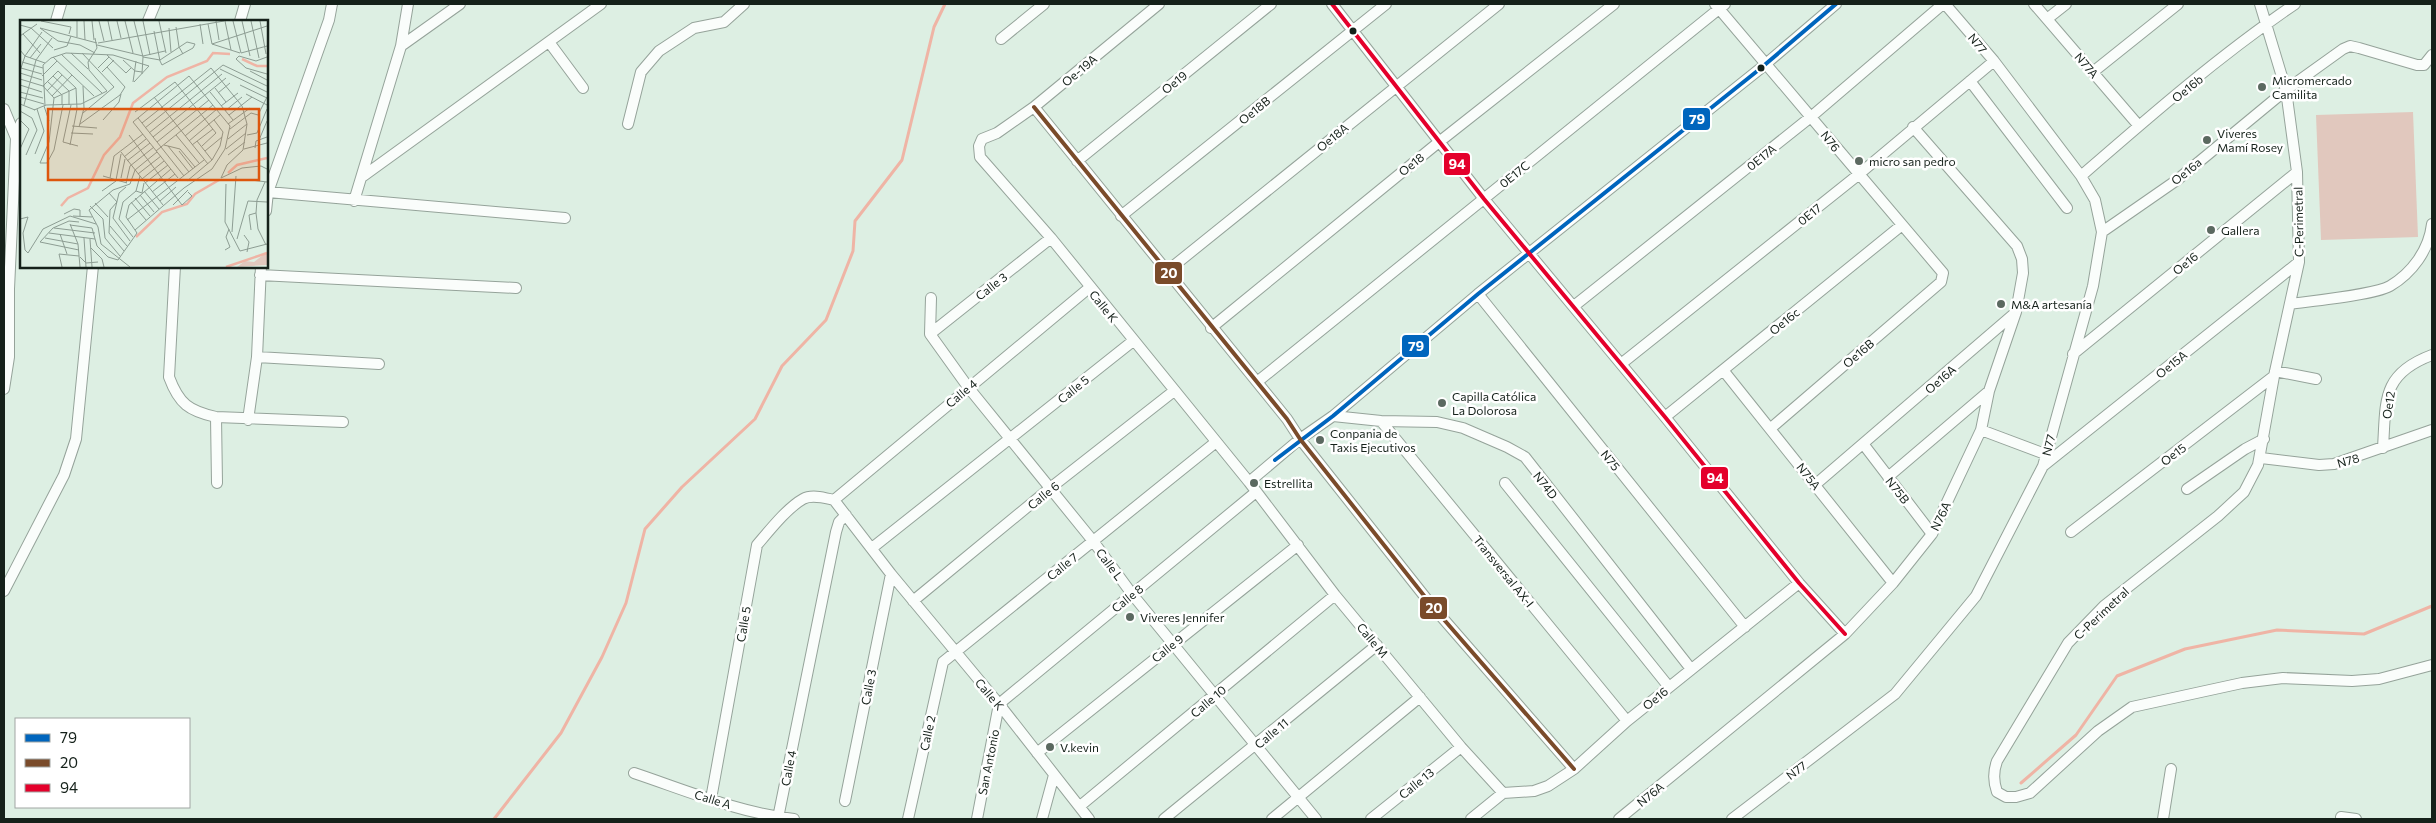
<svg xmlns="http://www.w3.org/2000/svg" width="2436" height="823" font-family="Commissioner,sans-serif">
  <rect width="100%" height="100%" fill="#ddefe3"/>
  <!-- green -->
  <path fill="#e1c8be" d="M2413,112L2418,237L2321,240L2316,115Z"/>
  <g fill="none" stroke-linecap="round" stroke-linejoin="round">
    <!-- stream -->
    <path stroke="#efb4a5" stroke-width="3" d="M2021,783L2076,735L2117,676L2185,649L2277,630L2364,634L2432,606
      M494,819L561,733L602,657L626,603L645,529L682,487L755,419L782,366L826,320L853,251L855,221L902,160L934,27L945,4"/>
    <!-- street casing -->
    <g stroke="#95a39a" stroke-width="12">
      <path id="street" d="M1159,4L1034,107L997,133L982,139L979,146L980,157L1051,238L1249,482L1335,595L1461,747L1503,793
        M1332,4L1484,199L1665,417L1799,583L1845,634
        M1715,4C1791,94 1867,183 1943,273L1941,282L1771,428
        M2034,4L2139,126
        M2260,4L2286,90L2297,172L2299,262L2274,376L2258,465L2244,492L2218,516L2104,606L2068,643L1997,761C1993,772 1993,781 1997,792L2006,797H2016L2030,793L2098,731L2132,707L2242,683L2283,678L2352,681L2379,679L2432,665
        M2047,19L2066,4
        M56,21L61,4
        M148,21L155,4
        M240,21L245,4
        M1001,39L1044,4
        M549,42L583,88
        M401,46L460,4
        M2093,72L2178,4
        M1970,81L2067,208
        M1034,107L1287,419L1300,439L1433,607L1574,769
        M4,109L16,138
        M628,124L641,72L659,51L694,28L724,22L744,4
        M1077,161L1271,4
        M2081,176C2150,116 2220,55 2295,4
        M362,177L601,4
        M268,192L565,218
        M354,201L401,46L408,4
        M266,211L268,192L329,20L332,4
        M1121,216L1386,4
        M2102,232L2177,180L2286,90L2343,49L2350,46L2359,48L2417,65H2424L2432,55
        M175,266L169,377C179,404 189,411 216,417L343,422
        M1166,272L1499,4
        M260,275L516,288
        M1478,294L1745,627
        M931,298L930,334L968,387L1093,541L1132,594L1316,819
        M2290,304C2311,301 2374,295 2390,286C2412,273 2429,250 2432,224
        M1574,306L1812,116L1943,4
        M1211,328L1439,142L1614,4
        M930,334L1051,238
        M2073,354L2297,172
        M257,357L379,364
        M1621,364L1858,175L1994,61
        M1723,370L1893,583
        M2275,371L2316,379
        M1257,382L1725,4
        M4,389L9,357V289L16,138L21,123
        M1333,416L1381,421L1437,422L1463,428L1507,447L1525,457L1691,669
        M216,417L217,483
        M1665,417L1902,225
        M248,420L257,357L261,266
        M1381,421L1627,721
        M1981,430L2045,454
        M1864,445L1932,534
        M2383,448C2386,401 2381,374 2432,355
        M2261,458L2319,465L2334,464L2432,430
        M2043,466L2299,262
        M1888,477L1989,391
        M1249,482L1300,439L1333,416L1478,294L1761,68L1836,4
        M1505,483L1669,687
        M1816,484L2015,313
        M2187,489L2245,449L2264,439
        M834,500L891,574L999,704L1089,819
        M834,500L1089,288
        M2071,532L2274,376
        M872,548L1133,341
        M4,591L64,475L76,439L93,266
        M913,601L1049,489L1174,391
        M999,704L1256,492
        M1037,753L1298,545
        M634,773C685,790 739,813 794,819
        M1503,793L1534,791L1548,786L1574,769L1627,721L1799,583
        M711,799L757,545C769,531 787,508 803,499C812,494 825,498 834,500
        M845,801L891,574
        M1080,806L1335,595
        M2341,817L2356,819
        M778,818L836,532L839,522L846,515
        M908,819L943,662L1216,442
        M977,819L999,704
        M1042,819L1054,775
        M1164,819L1377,645
        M1272,819L1420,697
        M1371,819L1461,747
        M1471,819L1503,793
        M1619,819L1845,634L1893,583L1932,534L1981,430L1989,391L2016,312L2023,273L2022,259L2017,246L1913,127
        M1732,819L1895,694L1976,596L2043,466L2093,286L2102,232L2095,200L2081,176L1994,61L1945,4
        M2163,819L2171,769"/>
    </g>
    <!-- street -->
    <use href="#street" stroke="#fafdfb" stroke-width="10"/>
    <!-- bus-1 casing -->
    <g stroke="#fff" stroke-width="8">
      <path id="bus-1" d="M1275,460L1333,416L1478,294L1761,68L1836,4"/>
    </g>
    <!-- bus-2 casing -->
    <g stroke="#fff" stroke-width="8">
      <path id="bus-2" d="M1034,107L1287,419L1300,439L1433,607L1574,769"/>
    </g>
    <!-- bus-3 casing -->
    <g stroke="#fff" stroke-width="8">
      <path id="bus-3" d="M1332,4L1484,199L1665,417L1799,583L1845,634"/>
    </g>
    <!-- bus-1 -->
    <use href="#bus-1" stroke="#0065bd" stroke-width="4"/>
    <!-- bus-2 -->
    <use href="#bus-2" stroke="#7a4b2a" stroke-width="4"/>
    <!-- bus-3 -->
    <use href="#bus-3" stroke="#e4002b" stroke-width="4"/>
  </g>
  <!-- markers -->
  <g fill="#15211a" stroke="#fff" stroke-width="2">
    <circle cx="1353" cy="31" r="4.5"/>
    <circle cx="1761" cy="68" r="4.5"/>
  </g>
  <g fill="#5b6960" stroke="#fff" stroke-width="2">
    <circle cx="2262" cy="87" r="5"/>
    <circle cx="2207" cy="140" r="5"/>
    <circle cx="1859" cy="161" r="5"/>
    <circle cx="2211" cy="230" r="5"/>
    <circle cx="2001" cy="304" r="5"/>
    <circle cx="1442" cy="403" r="5"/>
    <circle cx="1320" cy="440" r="5"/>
    <circle cx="1254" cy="483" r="5"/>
    <circle cx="1130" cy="617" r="5"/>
    <circle cx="1050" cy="747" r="5"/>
  </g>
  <g text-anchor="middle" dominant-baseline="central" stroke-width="5" stroke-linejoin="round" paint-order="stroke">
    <!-- street labels -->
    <g font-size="12" fill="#15211a" stroke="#fff">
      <text transform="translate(1978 43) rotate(50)">N77</text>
      <text transform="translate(2087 65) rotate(49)">N77A</text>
      <text transform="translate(1079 70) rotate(-40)">Oe-19A</text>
      <text transform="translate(1174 82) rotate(-39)">Oe19</text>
      <text transform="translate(2187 88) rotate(-39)">Oe16b</text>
      <text transform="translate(1254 110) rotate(-39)">Oe18B</text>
      <text transform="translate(1332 137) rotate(-39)">Oe18A</text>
      <text transform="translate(1831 141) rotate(52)">N76</text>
      <text transform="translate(1761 157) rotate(-39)">0E17A</text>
      <text transform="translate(1411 164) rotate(-39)">Oe18</text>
      <text transform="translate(2186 171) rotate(-39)">Oe16a</text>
      <text transform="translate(1514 174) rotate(-39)">0E17C</text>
      <text transform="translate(1809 214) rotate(-39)">0E17</text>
      <text transform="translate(2298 222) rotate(-91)">C-Perimetral</text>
      <text transform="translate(2185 263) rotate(-39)">Oe16</text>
      <text transform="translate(991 286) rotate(-38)">Calle 3</text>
      <text transform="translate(1104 306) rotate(51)">Calle K</text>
      <text transform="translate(1784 321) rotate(-39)">Oe16c</text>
      <text transform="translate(1858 353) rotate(-41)">Oe16B</text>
      <text transform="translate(2171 364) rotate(-39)">Oe15A</text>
      <text transform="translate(1940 379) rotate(-41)">Oe16A</text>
      <text transform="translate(1073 389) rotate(-39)">Calle 5</text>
      <text transform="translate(961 393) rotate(-40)">Calle 4</text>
      <text transform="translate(2388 405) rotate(-81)">Oe12</text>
      <text transform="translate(2048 445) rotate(-76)">N77</text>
      <text transform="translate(2173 454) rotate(-37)">Oe15</text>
      <text transform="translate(1611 460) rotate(51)">N75</text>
      <text transform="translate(2348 460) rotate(-16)">N78</text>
      <text transform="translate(1809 476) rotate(52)">N75A</text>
      <text transform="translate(1546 485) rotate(52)">N74D</text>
      <text transform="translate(1898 490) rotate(52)">N75B</text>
      <text transform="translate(1043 495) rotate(-39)">Calle 6</text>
      <text transform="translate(1940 516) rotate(-64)">N76A</text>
      <text transform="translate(1110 564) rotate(53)">Calle L</text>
      <text transform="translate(1062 566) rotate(-39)">Calle 7</text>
      <text transform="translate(1504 571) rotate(51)">Transversal AX-I</text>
      <text transform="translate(1127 598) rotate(-39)">Calle 8</text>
      <text transform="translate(2101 613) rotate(-43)">C-Perimetral</text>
      <text transform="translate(743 624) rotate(-80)">Calle 5</text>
      <text transform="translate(1373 640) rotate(50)">Calle M</text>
      <text transform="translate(1167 648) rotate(-39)">Calle 9</text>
      <text transform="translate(868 687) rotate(-79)">Calle 3</text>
      <text transform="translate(990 694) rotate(50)">Calle K</text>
      <text transform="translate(1655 698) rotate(-39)">Oe16</text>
      <text transform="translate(1208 701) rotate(-40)">Calle 10</text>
      <text transform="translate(927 733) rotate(-78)">Calle 2</text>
      <text transform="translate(1271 733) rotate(-40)">Calle 11</text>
      <text transform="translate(988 762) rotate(-79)">San Antonio</text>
      <text transform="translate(788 768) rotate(-79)">Calle 4</text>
      <text transform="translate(1796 770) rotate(-37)">N77</text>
      <text transform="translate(1416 783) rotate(-39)">Calle 13</text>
      <text transform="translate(1650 794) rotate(-39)">N76A</text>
      <text transform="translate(713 799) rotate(17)">Calle A</text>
    </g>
    <!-- poi labels -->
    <g font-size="12" fill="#15211a" stroke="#fff" text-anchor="start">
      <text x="2272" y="80">Micromercado<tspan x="2272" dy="14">Camilita</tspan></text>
      <text x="2217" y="133">Viveres<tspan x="2217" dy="14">Mamí Rosey</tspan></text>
      <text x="1869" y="161">micro san pedro</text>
      <text x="2221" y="230">Gallera</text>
      <text x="2011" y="304">M&amp;A artesanía</text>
      <text x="1452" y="396">Capilla Católica<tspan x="1452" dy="14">La Dolorosa</tspan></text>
      <text x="1330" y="433">Conpania de<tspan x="1330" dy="14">Taxis Ejecutivos</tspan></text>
      <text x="1264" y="483">Estrellita</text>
      <text x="1140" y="617">Viveres Jennifer</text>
      <text x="1060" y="747">V.kevin</text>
    </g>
  </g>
  <!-- overview -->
  <g transform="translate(20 20)">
    <rect width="248" height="248" fill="#ddefe3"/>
    <path d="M247,232V245L217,247L225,241L234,242Z" fill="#e1c8be"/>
    <path fill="none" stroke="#efb4a5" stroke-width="2.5" d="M222,39L237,46H247M208,153L217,145L247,138M41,186L48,178L68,168L84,135L100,117L113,83L147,57L187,41L193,33L210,34M116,217L142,192L167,184L175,174L199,160M206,247L247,233"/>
    <path fill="none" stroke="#8d9d93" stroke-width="1" d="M21,1L51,7L49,14M64,1L65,20M72,1L74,20M79,1L84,21M88,1L92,20M97,1L101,18M105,1L113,33M114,1L123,37L122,54M123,1L130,35M139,1L146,33M196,1L199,20M205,1L211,30M213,1L221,33M222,1L230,36M231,1L239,38M240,1L246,34M180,4L183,24M188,4L192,24M0,5L11,8L33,28M156,7L159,27L163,34M20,8L38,21L60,25L75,33M20,8L77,23M149,8L151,32M134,11L140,41L142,45L173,28L175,24L167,22L140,40M3,14L20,33M0,16L17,4M57,17V1M78,23L204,1M192,24L247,6M192,24L220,33M77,25L123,36L145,31M0,30L5,36L25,43M34,30L47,26L51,16M51,33L68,49M62,33L94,67L63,93M221,33L247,26M41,34L82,73M87,35L106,53L111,48M33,37L74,76M123,37L140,40M247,37L236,41L219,36L216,39L226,48L247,54M10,38L21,24M103,40L115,51L122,52M2,42L23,48M1,48L22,54M78,48L89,37M200,49L247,72M0,51L5,36L22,12M230,51L247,60M82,52L94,40M0,53L22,60M22,56L37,41M33,56L49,71V85M0,59L23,66L34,78L29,122L20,143H27L34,130L43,85M27,61L42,75V85M113,62L116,41M0,65L22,72M220,65L247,78M23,66L38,51L56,68L57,89L50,125M195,68L206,82M27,71L42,55M0,72L23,78M190,72L213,100M198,73L210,63M226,74L247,85M32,76L52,55M0,77L24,84M134,77L188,144M34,78L56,68M0,84L15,90M4,85L16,40L32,18M51,85L43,122L58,126M24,86L29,101M25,86L23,45L31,38L46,33L93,35L129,46L114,62M201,86L218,73M14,90L26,85L61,84L87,71L69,50L68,42L77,28L75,18M0,91L12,98L17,110L6,135M205,91L222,77M115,92L155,62L196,113L182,126M209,95L232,77M118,98L164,156M0,100L9,109L0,129M83,100L99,82L101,74M122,103L191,48L222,86L227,104L223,130L207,145L201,158L222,148L241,146L247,149M60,104L100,75L105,67L87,47M208,104L230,88M52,106L77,108M59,107L64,88L63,66M125,108L203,45L247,66M210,109L231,93L238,95L247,77M51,113L73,114M129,113L202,54M109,115L162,185L172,176L168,172M156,115L179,143M227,115L237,113L247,89M165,116L197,89M133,117L206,58M208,119L227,104M239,120L247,101M169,121L201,94M177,121L192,140M137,122L189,80M144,125L160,129L175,147M172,125L193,109M148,126L169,152M235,128L236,121L247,117M206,129L226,113M224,129L247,123M136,131L193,85M159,131L173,149M185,131L202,117M101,132L143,185M15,134L24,111L17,89M208,135L225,122M104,137L126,119M107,141L130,123M115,150L137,132M118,154L141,136M83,156L107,163M90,158L94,136L123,114M101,158L105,139M122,159L144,141M96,160L101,134M231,160L247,162M167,161L192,140L200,126L203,112L194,100M245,162L237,180L236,193L238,209L246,225M106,163L110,146L134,127M125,163L148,145M206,164L205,202L220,231L247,224M106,167L99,173L93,198L110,221M82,171L96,161M116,171L122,173L124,163M124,171L139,189M132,172L155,154M89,173L97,182L90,190L89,213L104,231M120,175L134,192M115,178L130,196M140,181L156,167M111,182L126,200M75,183L88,197M153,185L168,170M70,186L83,199L85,218L100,236M44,194L54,189L60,190V196M53,196L72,197M0,199L8,197L3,213L5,230L8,233L23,209L50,196L76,204M107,200L184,140M50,204L58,224L60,247M50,205L72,208L77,226L88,237L98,240L117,213L106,197L109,185L151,149M90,206L107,226M34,208L75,213M115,210L164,168L192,149L205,129L210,106L169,56L113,102L158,158M231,210L229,195L236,193M212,212L216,156M29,213L75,219M40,214L47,234M224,215L229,222L227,232M113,217L99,199L103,182L116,171L120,156M25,218L58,224M64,218L66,247M70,219L72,247M217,219L228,181L247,182M71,228L82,239L84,247M59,230L20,222L33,208L49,201L59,202M205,230L210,227L206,217L209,209M60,237L66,243L78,242M42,247L39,234L59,236M110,247L81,224L78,207L69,190L93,170L110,164L115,150"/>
    <path fill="#dd560d" fill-opacity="0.15" stroke="#dd560d" stroke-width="2.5" d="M28,89H239V160H28Z"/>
    <rect width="248" height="248" fill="none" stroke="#15211a" stroke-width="2.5"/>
  </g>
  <g stroke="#fff" stroke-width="2">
    <rect x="1682" y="107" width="29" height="24" rx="5" fill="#0065bd"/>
    <rect x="1443" y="152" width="28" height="24" rx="5" fill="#e4002b"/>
    <rect x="1154" y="261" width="29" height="24" rx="5" fill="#7a4b2a"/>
    <rect x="1401" y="334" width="29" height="24" rx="5" fill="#0065bd"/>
    <rect x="1700" y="466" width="29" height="24" rx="5" fill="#e4002b"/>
    <rect x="1419" y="596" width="29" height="24" rx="5" fill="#7a4b2a"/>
  </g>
  <g font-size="14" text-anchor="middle" font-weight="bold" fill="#fff">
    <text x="1697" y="124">79</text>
    <text x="1457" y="169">94</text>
    <text x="1169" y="278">20</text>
    <text x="1416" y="351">79</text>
    <text x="1715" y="483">94</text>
    <text x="1434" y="613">20</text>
  </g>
  <!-- border -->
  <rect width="2436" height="823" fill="none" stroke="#15211a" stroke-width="10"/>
  <!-- legend -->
  <rect x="15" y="718" width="175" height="90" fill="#ffffff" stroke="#a1a6a3"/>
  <rect x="25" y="734" width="25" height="8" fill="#0065bd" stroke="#a1a6a3"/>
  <text x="60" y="743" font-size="15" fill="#15211a">79</text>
  <rect x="25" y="759" width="25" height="8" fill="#7a4b2a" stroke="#a1a6a3"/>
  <text x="60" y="768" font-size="15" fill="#15211a">20</text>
  <rect x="25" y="784" width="25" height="8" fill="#e4002b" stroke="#a1a6a3"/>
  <text x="60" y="793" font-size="15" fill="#15211a">94</text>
</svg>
